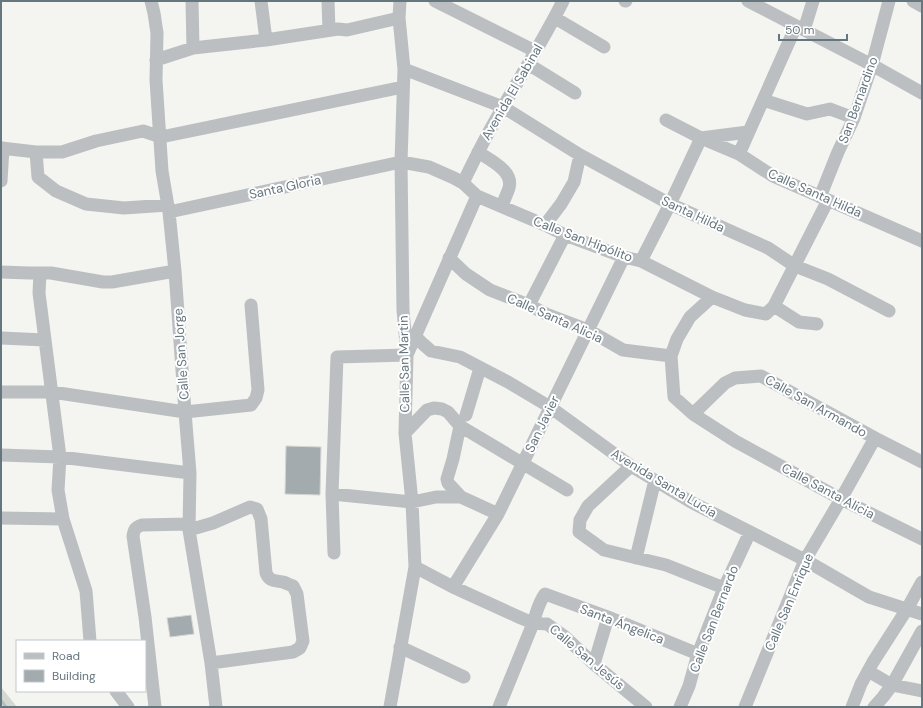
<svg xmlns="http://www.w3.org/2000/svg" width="923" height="708" font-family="'DM Sans',sans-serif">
  <rect width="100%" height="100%" fill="#f4f4f1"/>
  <!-- green -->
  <path fill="#d4d8d0" d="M1,687L17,707H1Z"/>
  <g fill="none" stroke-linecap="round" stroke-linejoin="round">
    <!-- stream -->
    <path stroke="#b2bfc1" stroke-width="2.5" d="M1,700L6,707"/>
  </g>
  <!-- building -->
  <path fill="#a3abaf" stroke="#d5d5d3" d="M286,446L321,447L320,495L285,494Z
    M191,615L194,634L170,637L167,618Z"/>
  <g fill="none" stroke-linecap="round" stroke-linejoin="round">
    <!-- minor -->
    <path stroke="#bbbfc2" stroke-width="13" d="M151,1L154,13L157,33L156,80L162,171L169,212L175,271L185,412L190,473L189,530L211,663L216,707
      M192,1L193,48
      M261,1L266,40
      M328,1L329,30
      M435,1L535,51
      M625,1H626
      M748,1L872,65L922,93
      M913,1L922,6
      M555,18L604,47
      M804,30L813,1
      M156,60L193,48L266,40L338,29L347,30L399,18
      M528,64L575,93
      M404,69L503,107L580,155L670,204L768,248L795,266L828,279L889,311
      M763,100L807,114L830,109L854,118
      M666,120L701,138L739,154L773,176L922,241
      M1,148L36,152H62L96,141L143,131L161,137L403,87
      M36,152L38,177L56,191L86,204L124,208L168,205
      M478,152C490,160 514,171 509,188C507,194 504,200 502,206
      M739,154L796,26
      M1,181L3,148
      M463,183C475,158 488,132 503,107C523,72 545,37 563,1
      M820,197L838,152L854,118L872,65L889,1
      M169,212L401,162L429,167L454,178L463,183L477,196L545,225L565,235L624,257L641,261L712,297L745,310L766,314L774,306L828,200
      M545,225L561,204L574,182L580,155
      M449,258L466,274L490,290L529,305L546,314L588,330L623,350L671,356
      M641,261L670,204L701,138L748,132
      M1,272L29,273H51L103,282H112L175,271
      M40,273L39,293L60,457L58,490L63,519L86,591L90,641
      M712,297L690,317L677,339L671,356L674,397L693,414L735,441L841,499L922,539
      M529,305L565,235
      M774,306L799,322L817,324
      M415,336L423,344L431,351L460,357L508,382L550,407L631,466L691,502L805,560L869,597L922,614
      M1,338L45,340
      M1,392H52L185,412L251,405L256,398L258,390L251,305
      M693,414L725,383L735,378L761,376L875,438L922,462
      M466,415L480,368
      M460,426L453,459L447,479L448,483L461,497
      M405,433L427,410L434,408L442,409L448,412L460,426L567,490
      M1,455L60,457L190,473
      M631,466L588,506L580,520L579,532L604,550L666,565L724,588
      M332,494L412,502L436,497H461L498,514
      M1,518L63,519
      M189,530L213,523L250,507L257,509L261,519L266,573C270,582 274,580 283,582C286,583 290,585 293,586L297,594L303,641L300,648L293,652L211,663
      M334,553L332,494L337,357L407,355L477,196
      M636,558L655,480
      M415,567L453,587L521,618L533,623L547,624L564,636L594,664L646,707
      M453,587L498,514L624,257
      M400,647L464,677
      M594,664L608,617
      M868,671L892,685L922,691
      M116,691L128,707
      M155,707L145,617L133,536C134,530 135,527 142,525L189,524
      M390,707L415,567L412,502L405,433L407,355L403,310L401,162L404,69L399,18L400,1
      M499,707C510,680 521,653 532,626C536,615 538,603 545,594L608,617L698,654
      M680,707L689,686L698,654L724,588L750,532
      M745,707L805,560L841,499L875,438
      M852,707L861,684L873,662L907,609L922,582
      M874,707L883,697L892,685L922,631"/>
  </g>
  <g text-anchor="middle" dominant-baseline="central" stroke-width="4" stroke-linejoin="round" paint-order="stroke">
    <!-- street labels -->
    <g font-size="13" fill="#66767e" stroke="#fff">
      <text transform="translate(512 92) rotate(-60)">Avenida El Sabinal</text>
      <text transform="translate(858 100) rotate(-70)">San Bernardino</text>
      <text transform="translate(285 187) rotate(-12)">Santa Gloria</text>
      <text transform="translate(815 193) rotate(24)">Calle Santa Hilda</text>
      <text transform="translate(693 214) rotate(25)">Santa Hilda</text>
      <text transform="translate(583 239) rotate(21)">Calle San Hipólito</text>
      <text transform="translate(555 318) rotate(24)">Calle Santa Alicia</text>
      <text transform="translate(181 354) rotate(-94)">Calle San Jorge</text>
      <text transform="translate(404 364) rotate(-91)">Calle San Martin</text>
      <text transform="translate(816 406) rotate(29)">Calle San Armando</text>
      <text transform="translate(542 424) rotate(-64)">San Javier</text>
      <text transform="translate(664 483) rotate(31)">Avenida Santa Lucía</text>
      <text transform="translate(828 491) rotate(28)">Calle Santa Alicia</text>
      <text transform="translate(789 602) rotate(-67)">Calle San Enrique</text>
      <text transform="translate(714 619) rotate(-69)">Calle San Bernardo</text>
      <text transform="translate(622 624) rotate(21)">Santa Ángelica</text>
      <text transform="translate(587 657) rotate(40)">Calle San Jesús</text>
    </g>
  </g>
  <!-- border -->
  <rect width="923" height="708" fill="none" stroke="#66767e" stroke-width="4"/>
  <!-- legend -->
  <rect x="16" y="640" width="130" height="52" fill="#ffffff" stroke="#c2c8cb"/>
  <rect x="24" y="653" width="20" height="6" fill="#bbbfc2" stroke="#c2c8cb"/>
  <text x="52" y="660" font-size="12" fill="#66767e">Road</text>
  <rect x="24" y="670" width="20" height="12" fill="#a3abaf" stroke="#c2c8cb"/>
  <text x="52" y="680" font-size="12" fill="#66767e">Building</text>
  <!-- scale -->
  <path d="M779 34v6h68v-6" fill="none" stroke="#66767e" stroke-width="2"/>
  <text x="785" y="34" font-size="12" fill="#66767e" stroke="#ffffff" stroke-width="3" paint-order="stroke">50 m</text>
</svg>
